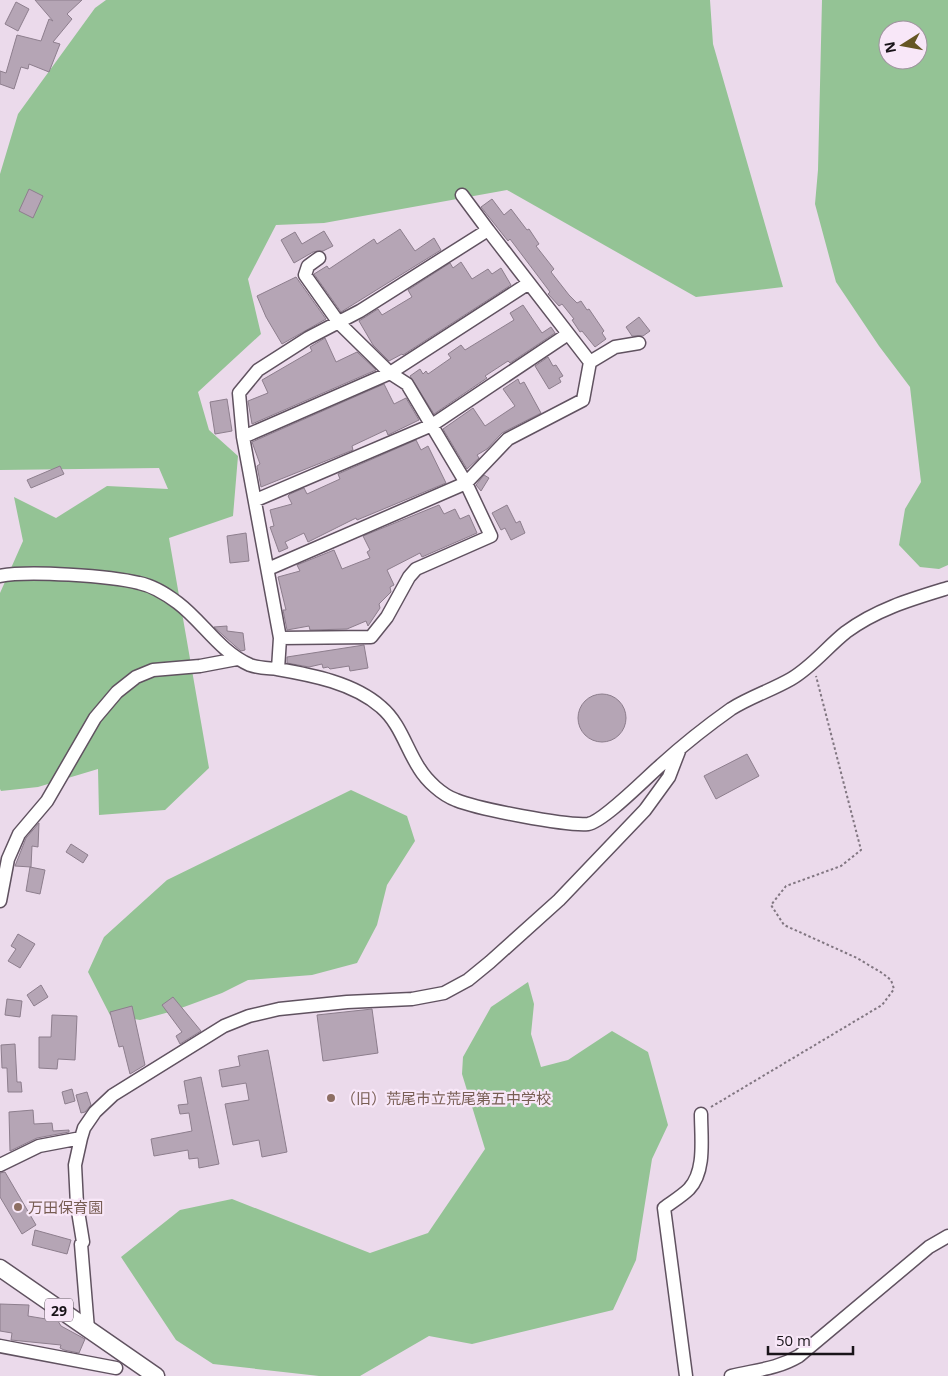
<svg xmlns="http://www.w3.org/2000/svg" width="948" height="1376" font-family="'Open Sans','Noto Sans JP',sans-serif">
  <rect width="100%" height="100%" fill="#ebdaeb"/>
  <!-- green -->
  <path fill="#94c395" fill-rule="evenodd" d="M106,0H710L713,44L783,287L696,297L507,190L324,223L276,225L248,279L261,334L198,392L209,430L238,456L233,516L169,538L209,768L165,810L99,815L98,769L38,787L1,791L0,789V593L23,541L14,497L56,518L107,486L168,489L159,468L0,470V174L18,114L95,8Z
    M822,0H948V565L939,569L920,567L899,545L905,509L921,482L910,387L879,346L836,282L815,204L818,170ZM888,30H918V60H888Z
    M351,790L407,816L415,841L387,885L377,925L357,963L312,975L248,980L222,993L173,1011L140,1020L110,1015L88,972L104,937L167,880Z
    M528,982L534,1004L531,1034L541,1067L568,1060L612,1031L648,1052L668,1125L652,1159L636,1260L613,1310L472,1344L429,1336L360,1376H319L213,1364L176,1340L121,1257L180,1210L232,1199L370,1253L428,1233L485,1149L462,1074L463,1057L491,1007Z"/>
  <!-- building -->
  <path fill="#b5a5b5" stroke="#8d7e8d" d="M35,0H82L67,14L72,19L53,42L60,44L49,72L29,64L28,69L21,67L14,89L0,84V71L6,73L17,35L41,41L49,19L53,21Z
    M16,2L29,9L18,31L5,24Z
    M29,189L43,196L33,218L19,211Z
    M492,199L504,215L511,209L527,230L529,229L539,244L536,246L554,269L551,272L569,295L577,303L581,301L587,310L589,309L604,331L602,333L606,339L595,347L582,331L580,332L572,320L574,319L562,304L559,306L548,294L550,292L510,239L508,241L481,207Z
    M400,229L415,251L434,238L441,250L341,312L314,274L327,266L329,269L374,239L377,244Z
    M324,231L333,246L323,251L313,252L294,263L281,240L295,232L302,244Z
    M461,262L472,279L488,269L492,274L501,268L511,285L403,355L402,354L389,361L373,345L359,321L378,309L382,315L412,297L408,290L450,263L453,268Z
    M296,277L326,319L282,344L266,317L257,296Z
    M523,305L542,333L551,327L555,333L510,363L508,361L485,376L487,378L434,414L410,376L420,369L423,374L426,371L428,374L451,358L448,354L461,345L465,350L514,320L510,313Z
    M639,317L650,331L643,336H632L626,327Z
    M325,338L336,362L357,352L376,370L252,424L248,401L268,393L262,380L312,351L310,347Z
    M548,357L553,366L556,365L563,376L559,378L561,382L549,389L535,366Z
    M518,379L520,384L524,382L541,413L502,433L487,449L477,455L479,458L467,469L443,429L473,408L485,426L515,406L503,389Z
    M384,384L394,404L406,398L419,420L388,435L386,430L352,446L353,450L261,487L257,466L260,464L252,442Z
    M227,399L232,431L215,434L210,402Z
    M416,440L421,450L428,446L446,483L357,520L356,518L308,542L304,533L285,542L288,548L279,552L270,527L274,526L270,510L292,504L288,496L290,494L304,488L307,494L340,479L338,474Z
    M60,466L64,474L31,488L27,480Z
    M484,475L489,478L481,491L476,485Z
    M439,505L444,514L455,509L460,519L469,515L477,533L422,557L420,553L387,570L394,585L390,587L391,592L379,604L380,608L368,626L366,621L347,629L310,630L309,626L287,630L283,610H286L278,577L300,571L297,565L334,550L342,569L370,558L367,552L370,550L363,536Z
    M507,505L516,523L520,521L525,533L511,540L505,528L501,530L492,513Z
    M246,533L249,561L230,563L227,536Z
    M227,626V631L243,633L245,650L241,651L235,646L214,627Z
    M364,645L368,668L350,671L349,666L330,669L328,667L323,668L322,664L309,667L287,663V657Z
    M578 718a24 24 0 1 1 48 0a24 24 0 1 1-48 0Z
    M747,754L759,776L716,799L704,776Z
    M39,823L38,847L32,846L31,867L15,866L26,838Z
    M71,844L88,855L83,863L66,852Z
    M30,867L45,870L40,894L26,891Z
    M18,934L35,944L20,968L8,961L16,949L11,946Z
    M41,985L48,997L34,1006L27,995Z
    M173,997L201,1031L180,1044L176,1036L182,1032L162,1005Z
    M7,999L22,1001L20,1017L5,1015Z
    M132,1006L145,1065L130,1074L123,1046L119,1047L110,1012Z
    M372,1009L378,1053L323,1061L317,1015Z
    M52,1015L77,1016L75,1060L58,1059L57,1069L39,1068V1037H51Z
    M15,1044L17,1082H21L22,1092H8L7,1068H2L1,1045Z
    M268,1050L287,1152L262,1157L259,1140L233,1145L225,1104L249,1100L246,1083L222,1087L219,1070L240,1066L238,1056Z
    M201,1077L219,1164L199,1168L198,1158L189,1159L188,1150L154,1156L151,1139L192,1131L189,1113L180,1114L178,1105L188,1104L184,1081Z
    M72,1089L75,1101L65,1104L62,1092Z
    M87,1092L91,1105L85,1112L81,1113L76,1095Z
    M33,1110L34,1124L52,1123L53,1131L69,1130V1132L37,1138L10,1151L9,1112Z
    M5,1172L36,1225L22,1234L0,1197V1173Z
    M35,1230L71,1240L67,1254L32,1245Z
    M0,1304L29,1305L28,1316L58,1321L61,1326L85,1339L79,1353L64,1350L60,1348L61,1345L11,1340L12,1333L0,1331Z"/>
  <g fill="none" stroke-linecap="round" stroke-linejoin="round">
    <!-- minor casing -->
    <g stroke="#605260" stroke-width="15">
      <path id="minor" d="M462,195L488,230
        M590,362L615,347L639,343
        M243,437L390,373L529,283
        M256,500L432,425L568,334
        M268,569L466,483L508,439L583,400L590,362L488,230L360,311L308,338L258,370L239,393L243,437L280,638L278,669
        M0,576C27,570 111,576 139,583C154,586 166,594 178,603C203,622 220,652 250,665C258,668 268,668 277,669C312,675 354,683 381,707C400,723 406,748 419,768C427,781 442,795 456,800C478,809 566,826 588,824C603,822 647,777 661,765C683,745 707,726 731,709C750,697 772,690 791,679C813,666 827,647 846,632C877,609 912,599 948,588
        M280,638L371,637L387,617L409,577L416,569L491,536L466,483L407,384L390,373L339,323L305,275L308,266L319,258
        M0,901L8,859L19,834L47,801L95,718L117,692L136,677L153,670L200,666L237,659
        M0,1165L39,1146L81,1138
        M88,1329L81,1244L83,1242L77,1205L75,1165L81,1138L84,1128L95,1112L113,1095L224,1026L249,1016L279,1009L347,1002L412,999L444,993L468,980L490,962L559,900L645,810L669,777L679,751
        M0,1346L116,1368
        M686,1376L664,1208C672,1202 682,1196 689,1189C706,1171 701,1138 701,1114
        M731,1376C756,1370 777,1369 799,1356L929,1247L948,1236"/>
    </g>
    <!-- major casing -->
    <g stroke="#605260" stroke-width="19">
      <path id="major" d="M0,1268L156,1376"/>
    </g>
    <!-- path -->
    <path stroke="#817681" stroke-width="2" stroke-dasharray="2.5 2.5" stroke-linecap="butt" d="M711,1107L882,1005L894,989L891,980L882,973L857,958L784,925L771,905L786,886L841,866L861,850L816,676"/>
    <!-- minor -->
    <use href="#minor" stroke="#fff" stroke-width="12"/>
    <!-- major -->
    <use href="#major" stroke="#fff" stroke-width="16"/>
  </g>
  <!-- markers -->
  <g fill="#8d6e63" stroke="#f8e7f8" stroke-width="2">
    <circle cx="331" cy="1098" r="5"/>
    <circle cx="18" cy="1207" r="5"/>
  </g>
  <g text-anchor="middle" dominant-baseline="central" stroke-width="4.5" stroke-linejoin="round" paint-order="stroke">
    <!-- shield labels -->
    <rect fill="#f8e7f8" stroke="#5c535c" stroke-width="1" x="45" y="1298.5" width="28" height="23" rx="4"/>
    <g font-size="14" font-weight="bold" fill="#191419">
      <text x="59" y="1310">29</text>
    </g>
    <!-- education labels -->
    <g font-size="15" fill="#785e54" stroke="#f8e7f8" text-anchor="start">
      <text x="341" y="1098">（旧）荒尾市立荒尾第五中学校</text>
      <text x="28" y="1207">万田保育園</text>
    </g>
  </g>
  <!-- north arrow -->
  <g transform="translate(903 45) rotate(259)"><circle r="24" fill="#f8e7f8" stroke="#9f939f"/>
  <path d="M0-4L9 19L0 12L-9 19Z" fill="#655623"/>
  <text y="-8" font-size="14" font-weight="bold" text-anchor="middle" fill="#191419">N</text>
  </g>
  <!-- scale -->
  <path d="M768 1346v8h85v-8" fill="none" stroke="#191419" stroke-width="2.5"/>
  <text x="776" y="1346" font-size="15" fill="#191419" stroke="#f8e7f8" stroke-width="4" paint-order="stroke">50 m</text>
</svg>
